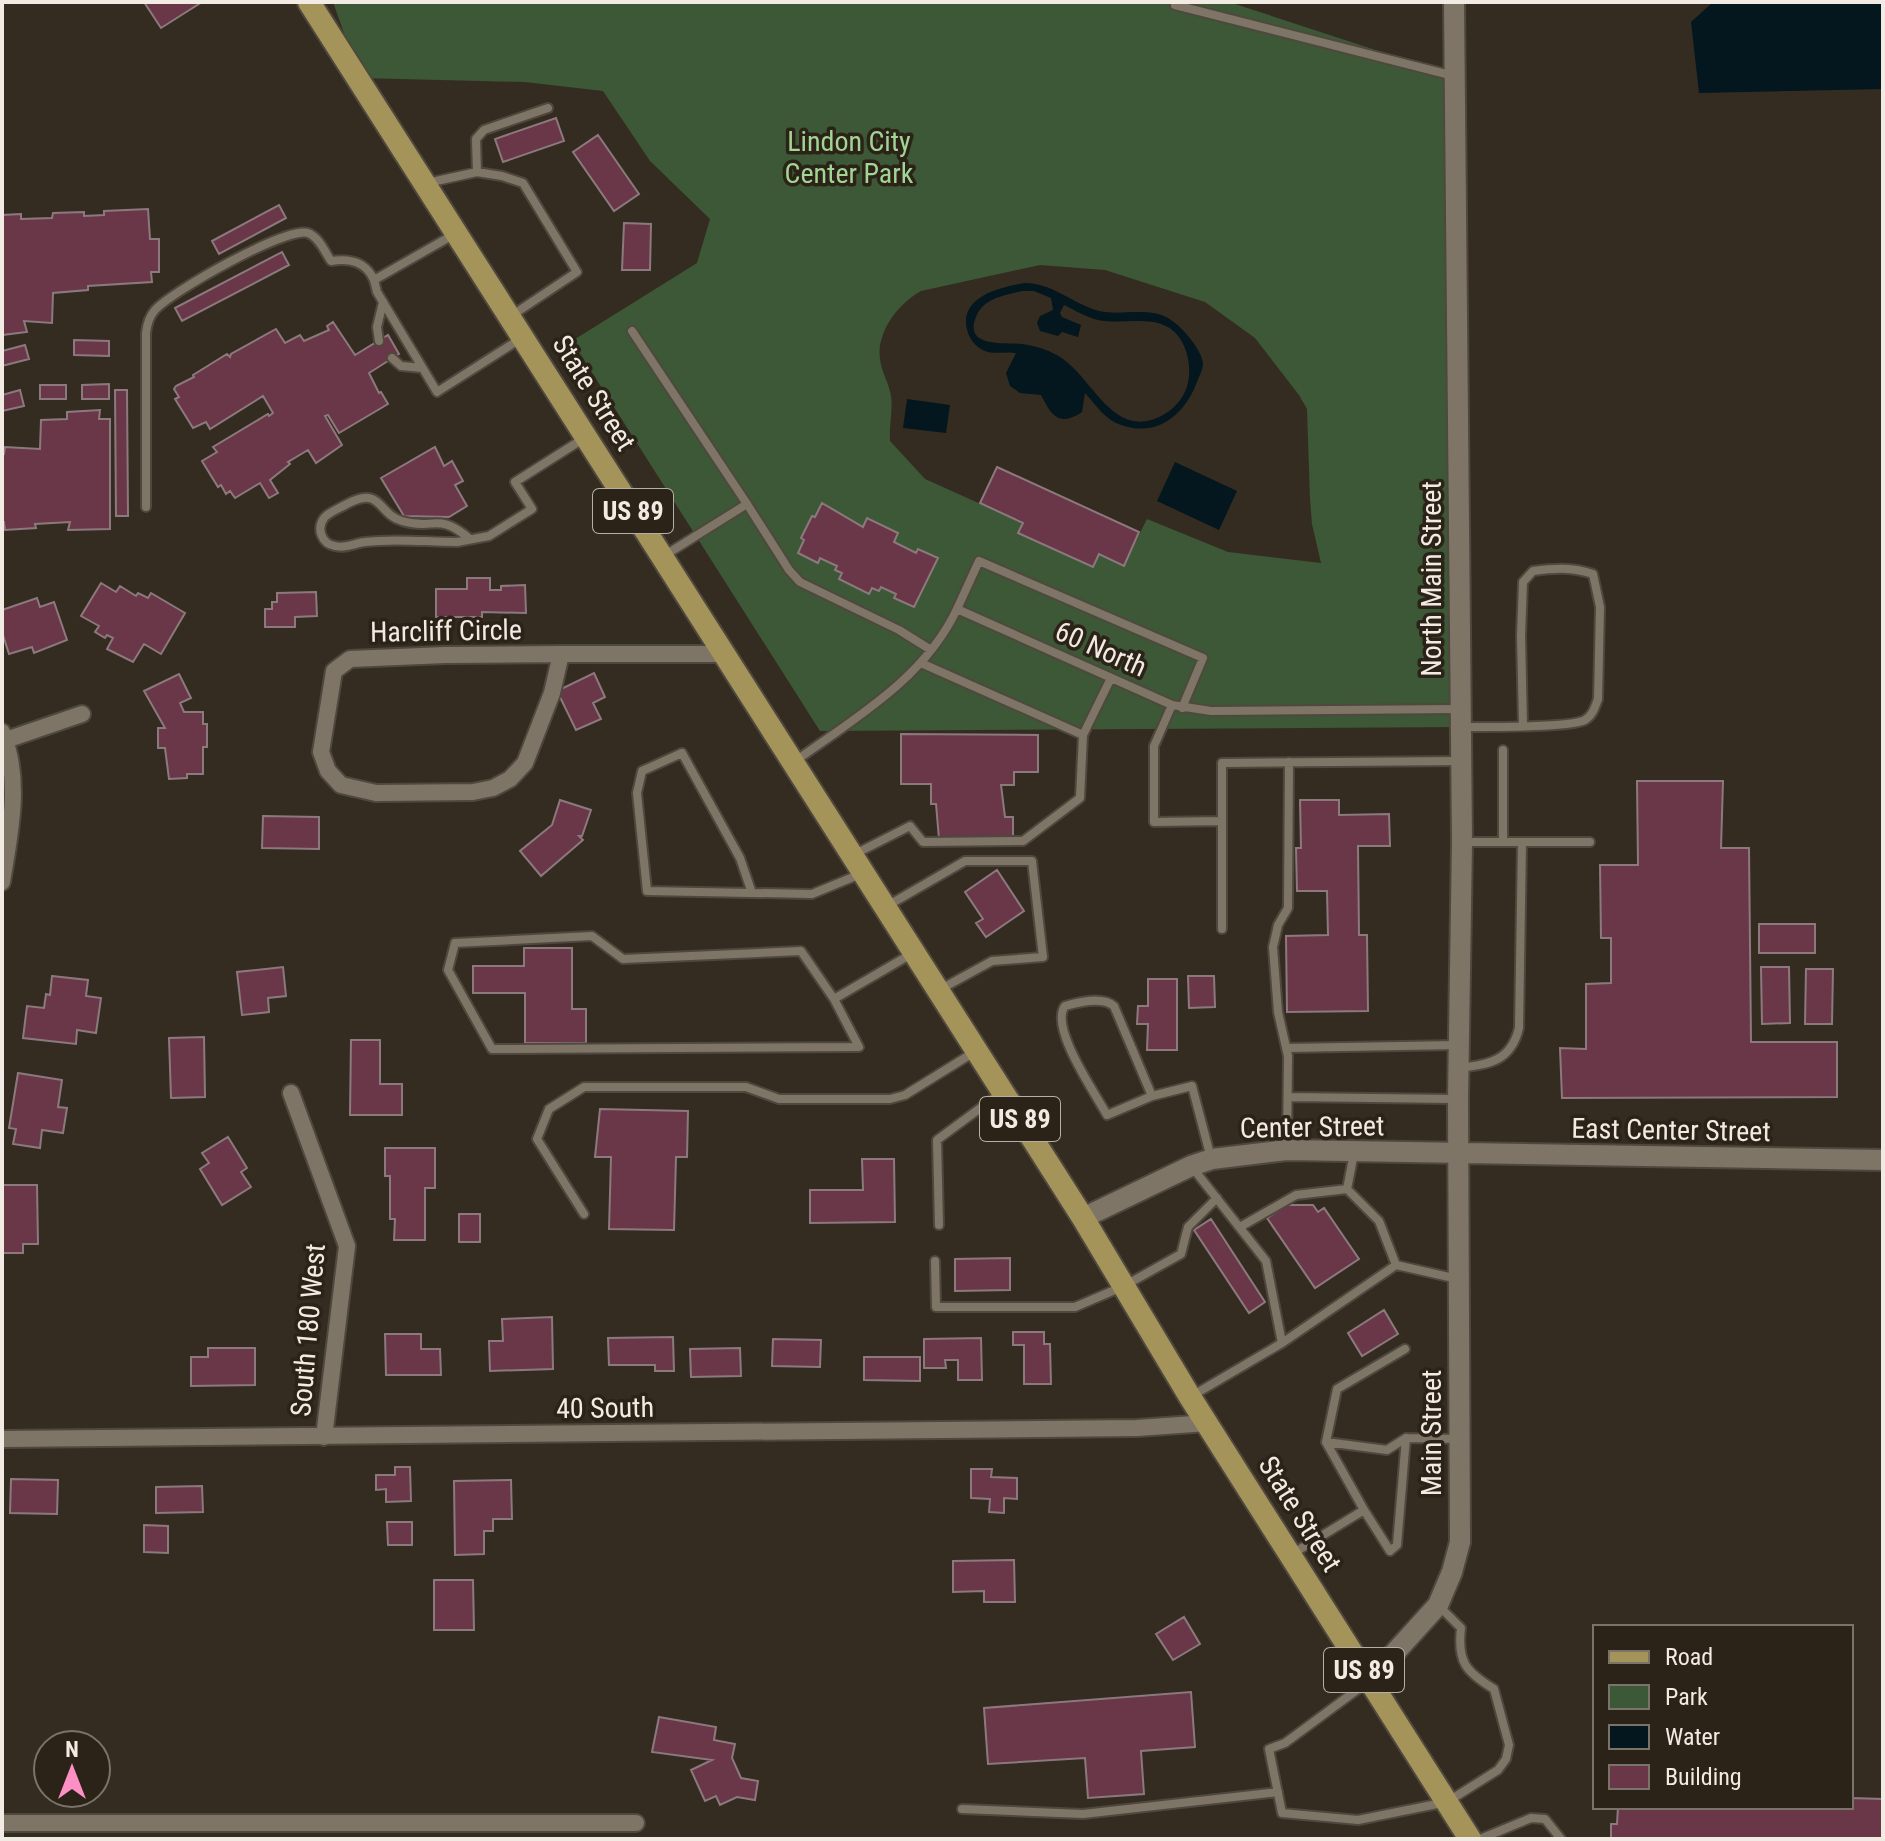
<svg xmlns="http://www.w3.org/2000/svg" width="1885" height="1841" font-family="'Roboto Condensed',sans-serif">
  <rect width="100%" height="100%" fill="#352c21"/>
  <!-- green -->
  <path fill="#3d5836" fill-rule="evenodd" d="M333,2H1229L1455,76L1460,727L820,731L572,341L697,263L710,219L650,161L603,91L525,82L360,78ZM1040,265L1105,270L1205,302L1255,338L1299,395L1307,409L1310,498L1312,524L1321,563L1228,552L1147,519L1124,565L1099,554L1092,567L1018,533L1023,523L925,479L890,441C889,426 893,410 891,396C889,383 881,371 880,359C876,332 899,303 921,291Z"/>
  <!-- water -->
  <path fill="#04161e" fill-rule="evenodd" d="M1713,2H1883V89L1699,93L1691,22Z
    M1025,283C1053,283 1073,304 1099,311C1121,316 1146,307 1166,317C1179,323 1202,349 1203,364C1203,370 1199,376 1197,382C1185,414 1158,438 1121,425C1105,420 1096,405 1085,393L1082,412C1058,428 1051,414 1041,395L1020,393L1010,386L1006,373L1016,353C1006,351 995,355 985,351C977,348 971,341 968,333C956,297 1000,287 1025,283ZM1022,291H1034L1051,298L1053,310L1040,316L1037,323L1040,331L1058,336L1062,332L1078,337L1081,325L1062,317L1060,313L1064,305C1075,310 1085,317 1098,320C1128,326 1168,309 1184,346C1188,355 1190,366 1189,376C1188,392 1178,407 1163,415C1112,443 1093,375 1057,355C1046,349 1035,346 1022,344C1007,342 963,349 976,317C983,298 1005,295 1022,291Z
    M907,399L950,405L946,433L903,428Z
    M1175,462L1237,491L1219,530L1157,501Z"/>
  <!-- building -->
  <path fill="#693748" stroke="#8c797e" stroke-width="2" d="M144,2H202L161,28Z
    M556,118L564,141L503,162L495,139Z
    M598,135L639,194L614,211L573,152Z
    M279,205L286,218L219,254L212,241Z
    M148,209L150,239H159V272H151L152,282L88,286V290L53,293L52,323L24,321L27,332L2,335V215L21,214V219L52,218L53,213L84,212V216L104,215V211Z
    M624,223L651,224L650,270H622Z
    M282,252L289,265L182,321L175,308Z
    M333,322L355,355L388,335L399,354L369,373L379,393L381,392L388,404L339,433L328,415L325,416L342,445L316,463L308,450L288,462L290,464L270,480L278,493L269,498L260,483L235,498L230,491L226,494L221,485L218,487L202,461L217,452L213,447L268,414L269,416L273,413L263,396L210,429L206,422L193,428L175,399L179,397L174,389L176,386L194,377L193,375L227,354L230,357L231,354L276,329L285,343L300,335L304,341L329,330L327,326Z
    M74,340L109,341V356L74,355Z
    M25,345L29,359L2,366V351Z
    M109,384V399H82V385Z
    M40,385H66V399H40Z
    M20,390L24,406L2,411V395Z
    M115,390H127L128,516H116Z
    M100,410L99,419H110V529L68,530L70,522L35,524L36,528L5,530L4,522H2V454H4L5,447L40,449L41,420L67,419V412Z
    M435,447L444,466L452,461L463,481L455,485L467,506L449,517L404,516L381,478Z
    M997,467L1139,532L1124,566L1099,554L1093,567L1018,533L1023,523L980,503Z
    M822,503L863,527L867,518L898,533L894,542L916,553L918,549L938,558L914,607L894,598L896,594L881,587L879,591L872,588L869,594L839,579L842,573L835,570L837,566L820,558L818,563L798,553L804,540L801,538L812,516L815,517Z
    M467,578H490V590H501V586L525,585L526,613L482,612V617H436V589H467Z
    M101,583L116,592L120,586L136,596L138,593L148,598L151,593L185,613L161,654L144,644L133,662L107,649L113,638L107,635L105,638L95,632L99,626L81,616Z
    M316,592L317,616L295,617V627H265V609H272V602H277V593Z
    M37,598L40,607L54,602L67,640L34,653L32,647L9,654L2,632V610Z
    M594,673L605,697L593,703L601,719L576,730L557,691Z
    M179,674L191,698L180,703L184,712H203V724H207V747H203V774H187V778L169,779L165,748H158V728H165L144,691Z
    M901,734L1038,735V772H1014V785H1001L1005,817H1013V839H939L936,804H931V784H901Z
    M1637,781H1723L1721,848H1749L1751,1042H1837V1097L1562,1098L1560,1048L1586,1049V984L1611,983V938H1601L1600,865H1638Z
    M560,800L591,810L582,836H579L583,840L541,876L520,851L552,825Z
    M1300,800H1339V815L1389,814L1390,846H1358L1359,935H1367L1368,1011L1287,1012L1286,936L1328,935L1327,891H1297L1296,848H1301Z
    M263,816L319,817V849L262,848Z
    M997,870L1024,911L986,937L976,923L983,919L965,892Z
    M1759,924H1815V953H1759Z
    M524,948H572V1009H586V1043H525V993H473V966H524Z
    M283,967L286,996L268,998L269,1012L242,1015L237,972Z
    M1761,967H1789L1790,1023L1762,1024Z
    M1806,969H1833L1832,1024H1805Z
    M52,976L88,980L86,996L101,998L96,1033L77,1030L76,1044L23,1038L27,1006L44,1008L46,994L50,995Z
    M1188,976H1214L1215,1007L1189,1008Z
    M1148,979H1177V1050H1147L1148,1024H1137L1138,1006H1148Z
    M204,1037L205,1097L171,1098L169,1038Z
    M351,1040H380V1084H402V1115H350Z
    M18,1073L62,1080L58,1107L67,1108L63,1133L42,1130L40,1148L13,1144L16,1129L9,1128Z
    M600,1109L688,1111L687,1157H676L674,1230L609,1229L611,1157H595Z
    M228,1137L247,1168L241,1172L251,1187L222,1205L200,1169L209,1163L202,1153Z
    M385,1148H435V1188H425V1240H394L395,1219H390V1176H385Z
    M862,1159H894L895,1222L810,1223V1190H863Z
    M2,1185H37L38,1244H23V1253H2Z
    M1287,1205H1313L1318,1212L1324,1208L1359,1259L1315,1288L1267,1218Z
    M459,1214H480V1242H459Z
    M1211,1219L1265,1302L1249,1313L1194,1230Z
    M1010,1258V1290L955,1291V1259Z
    M1384,1310L1398,1334L1362,1356L1348,1333Z
    M552,1317L553,1369L490,1371L489,1341H503L502,1319Z
    M1013,1332H1044V1344H1050L1051,1384H1024V1345H1013Z
    M385,1334H421V1349H440L441,1375H386Z
    M673,1337L674,1371H655V1365H609L608,1338Z
    M981,1338L982,1380H958V1360H945L946,1368H924V1339Z
    M773,1339L821,1340L820,1367L772,1366Z
    M208,1348H255V1385L191,1386V1357H208Z
    M740,1348L741,1376L691,1377L690,1349Z
    M864,1357H920V1381L864,1380Z
    M395,1467H410L411,1501L386,1502V1489L376,1490V1475H395Z
    M971,1469H992L991,1477L1017,1478V1499L1004,1498V1513L989,1512L990,1499L971,1498Z
    M11,1479L58,1480L57,1514L10,1513Z
    M511,1480L512,1519H493V1531H484V1554L455,1555L454,1481Z
    M202,1486L203,1512L156,1513V1487Z
    M387,1522H412V1545H388Z
    M144,1525L168,1526V1553L144,1552Z
    M1014,1560L1015,1602H984V1591L953,1592V1561Z
    M434,1580H473L474,1630H434Z
    M1184,1617L1200,1644L1173,1660L1156,1634Z
    M1191,1692L1195,1747L1141,1751L1144,1794L1088,1798L1085,1758L988,1764L984,1708Z
    M659,1717L716,1727L714,1740L735,1744L732,1758L741,1778L758,1781L755,1800L737,1797L720,1805L716,1796L705,1801L691,1770L712,1760L652,1752Z
    M1851,1798L1883,1799V1839H1611V1824H1617L1618,1807H1851Z"/>
  <g fill="none" stroke-linecap="round" stroke-linejoin="round">
    <!-- service casing -->
    <g stroke="#4f483e" stroke-width="12">
      <path id="service" d="M1175,5L1454,76
        M477,172L476,139L484,130L548,108
        M427,183L477,172L502,176L523,183L577,272L511,316
        M374,280L377,292L437,392L520,339
        M632,331L747,504
        M379,341L377,327L383,302
        M392,358L401,366L422,368
        M146,507V333C147,324 149,317 155,310C171,292 286,226 308,233C319,237 325,252 331,261C351,258 366,262 374,280L453,235
        M470,539C437,511 434,531 402,521C377,514 382,484 345,505C338,509 329,512 324,518C316,529 322,544 335,546C345,549 355,543 365,542C394,538 427,542 457,542L489,536L532,509L515,482L586,437
        M662,557L747,504L789,570L800,582L899,630L931,650
        M957,609L979,561L1203,658L1182,708
        M1172,705L1154,746V822L1222,821V763L1461,761
        M1461,727C1483,727 1571,728 1585,720C1593,715 1595,707 1598,699L1600,607L1593,574C1572,567 1555,568 1533,571L1523,582L1521,636L1523,725
        M1083,735L1111,678
        M1503,750V842
        M794,762C855,718 924,679 957,609L1172,705L1211,711L1459,709
        M1222,821V929
        M1462,842H1590
        M853,855L910,826L923,842L1023,841L1080,798L1083,735L921,663
        M752,893L740,858L682,753L642,771L637,793L647,891L812,894L863,873
        M887,906L965,861H1032L1043,957L992,961L939,990
        M834,999L859,1047L492,1049L448,970L455,943L592,936L623,959L801,951L834,999L913,953
        M1287,1048L1458,1045
        M1460,1068C1490,1064 1511,1061 1519,1028L1522,842
        M1152,1096L1107,1115C1095,1093 1049,1027 1065,1006C1079,1002 1102,996 1114,1006L1152,1096L1192,1086L1211,1158
        M1288,1097L1455,1099
        M1287,1150L1288,1056L1278,1012L1273,947L1278,925L1288,908L1289,762
        M1347,1189L1354,1153
        M584,1214L537,1139L549,1109L584,1087H746L779,1099H890L905,1095L976,1051
        M939,1225L937,1140L1002,1092
        M1240,1227L1296,1195L1347,1189L1379,1221L1396,1265
        M935,1261L936,1307H1075L1124,1286L1181,1254L1188,1227L1217,1198
        M1282,1343L1396,1265L1458,1279
        M1190,1397L1282,1343L1266,1261L1192,1167
        M1326,1442L1387,1450L1406,1438
        M1364,1510L1326,1442L1337,1389L1405,1349
        M1292,1554L1364,1510L1390,1551L1397,1545L1406,1438L1459,1439
        M1369,1681L1285,1743L1269,1749L1282,1813L1358,1820L1447,1802L1498,1770L1506,1759L1509,1745L1494,1689C1466,1672 1457,1662 1461,1628L1438,1605
        M962,1809L1083,1814L1278,1792
        M1480,1839L1531,1818L1545,1819L1561,1839"/>
    </g>
    <!-- minor casing -->
    <g stroke="#4f483e" stroke-width="20">
      <path id="minor" d="M561,654L552,693L525,763L510,779L493,788L473,792L376,793L341,785L328,771L321,752L334,671L350,659L445,655Z
        M561,654H723
        M2,732C22,780 10,833 2,882
        M6,740L82,714
        M291,1093L347,1246L324,1437
        M2,1439L1137,1428L1208,1423
        M2,1823H636"/>
    </g>
    <!-- tertiary casing -->
    <g stroke="#4f483e" stroke-width="24">
      <path id="tertiary" d="M1083,1218L1191,1166L1212,1159L1287,1150L1883,1160
        M1370,1680L1438,1605L1452,1572L1460,1542L1458,1099L1462,842L1454,2"/>
    </g>
    <!-- primary casing -->
    <g stroke="#4f483e" stroke-width="26">
      <path id="primary" d="M309,2L1083,1218L1190,1397L1470,1839"/>
    </g>
    <!-- service -->
    <use href="#service" stroke="#7f7567" stroke-width="8"/>
    <!-- minor -->
    <use href="#minor" stroke="#7f7567" stroke-width="16"/>
    <!-- tertiary -->
    <use href="#tertiary" stroke="#7f7567" stroke-width="20"/>
    <!-- primary -->
    <use href="#primary" stroke="#a5945a" stroke-width="22"/>
  </g>
  <g text-anchor="middle" dominant-baseline="central" stroke-width="7" stroke-linejoin="round" paint-order="stroke">
    <!-- shield labels -->
    <g fill="#2b2317" stroke="#b6afa6" stroke-width="2">
      <rect x="593" y="489" width="80" height="44" rx="6"/>
      <rect x="980" y="1097" width="80" height="44" rx="6"/>
      <rect x="1324" y="1648" width="80" height="44" rx="6"/>
    </g>
    <g font-size="26" font-weight="bold" fill="#f1ebe4">
      <text x="633" y="511">US 89</text>
      <text x="1020" y="1119">US 89</text>
      <text x="1364" y="1670">US 89</text>
    </g>
    <!-- park labels -->
    <g font-size="28" fill="#a2d595" stroke="#2b2317">
      <text x="849" y="141">Lindon City<tspan x="849" dy="32">Center Park</tspan></text>
    </g>
    <!-- street labels -->
    <g font-size="28" fill="#f1ebe4" stroke="#2b2317">
      <text transform="translate(594 393) rotate(58)">State Street</text>
      <text transform="translate(1431 579) rotate(-90)">North Main Street</text>
      <text transform="translate(446 631) rotate(-1)">Harcliff Circle</text>
      <text transform="translate(1101 649) rotate(24)">60 North</text>
      <text transform="translate(1312 1127) rotate(-1)">Center Street</text>
      <text transform="translate(1671 1130) rotate(1)">East Center Street</text>
      <text transform="translate(308 1330) rotate(-85)">South 180 West</text>
      <text transform="translate(605 1408) rotate(-1)">40 South</text>
      <text transform="translate(1431 1433) rotate(-90)">Main Street</text>
      <text transform="translate(1300 1514) rotate(58)">State Street</text>
    </g>
  </g>
  <!-- border -->
  <rect width="1885" height="1841" fill="none" stroke="#f1ebe4" stroke-width="8"/>
  <!-- legend -->
  <rect x="1593" y="1625" width="260" height="184" fill="#2b2317" stroke="#7a7369" stroke-width="2"/>
  <rect x="1609" y="1651" width="40" height="12" fill="#a5945a" stroke="#7a7369" stroke-width="2"/>
  <text x="1665" y="1665" font-size="24" fill="#f1ebe4">Road</text>
  <rect x="1609" y="1685" width="40" height="24" fill="#3d5836" stroke="#7a7369" stroke-width="2"/>
  <text x="1665" y="1705" font-size="24" fill="#f1ebe4">Park</text>
  <rect x="1609" y="1725" width="40" height="24" fill="#04161e" stroke="#7a7369" stroke-width="2"/>
  <text x="1665" y="1745" font-size="24" fill="#f1ebe4">Water</text>
  <rect x="1609" y="1765" width="40" height="24" fill="#693748" stroke="#7a7369" stroke-width="2"/>
  <text x="1665" y="1785" font-size="24" fill="#f1ebe4">Building</text>
  <!-- north arrow -->
  <g transform="translate(72 1769)"><circle r="38" fill="#2b2317" stroke="#7a7369" stroke-width="2"/>
  <path d="M0-6L14 30L0 20L-14 30Z" fill="#fc8fc3"/>
  <text y="-12" font-size="22" font-weight="bold" text-anchor="middle" fill="#f1ebe4">N</text>
  </g>
</svg>
